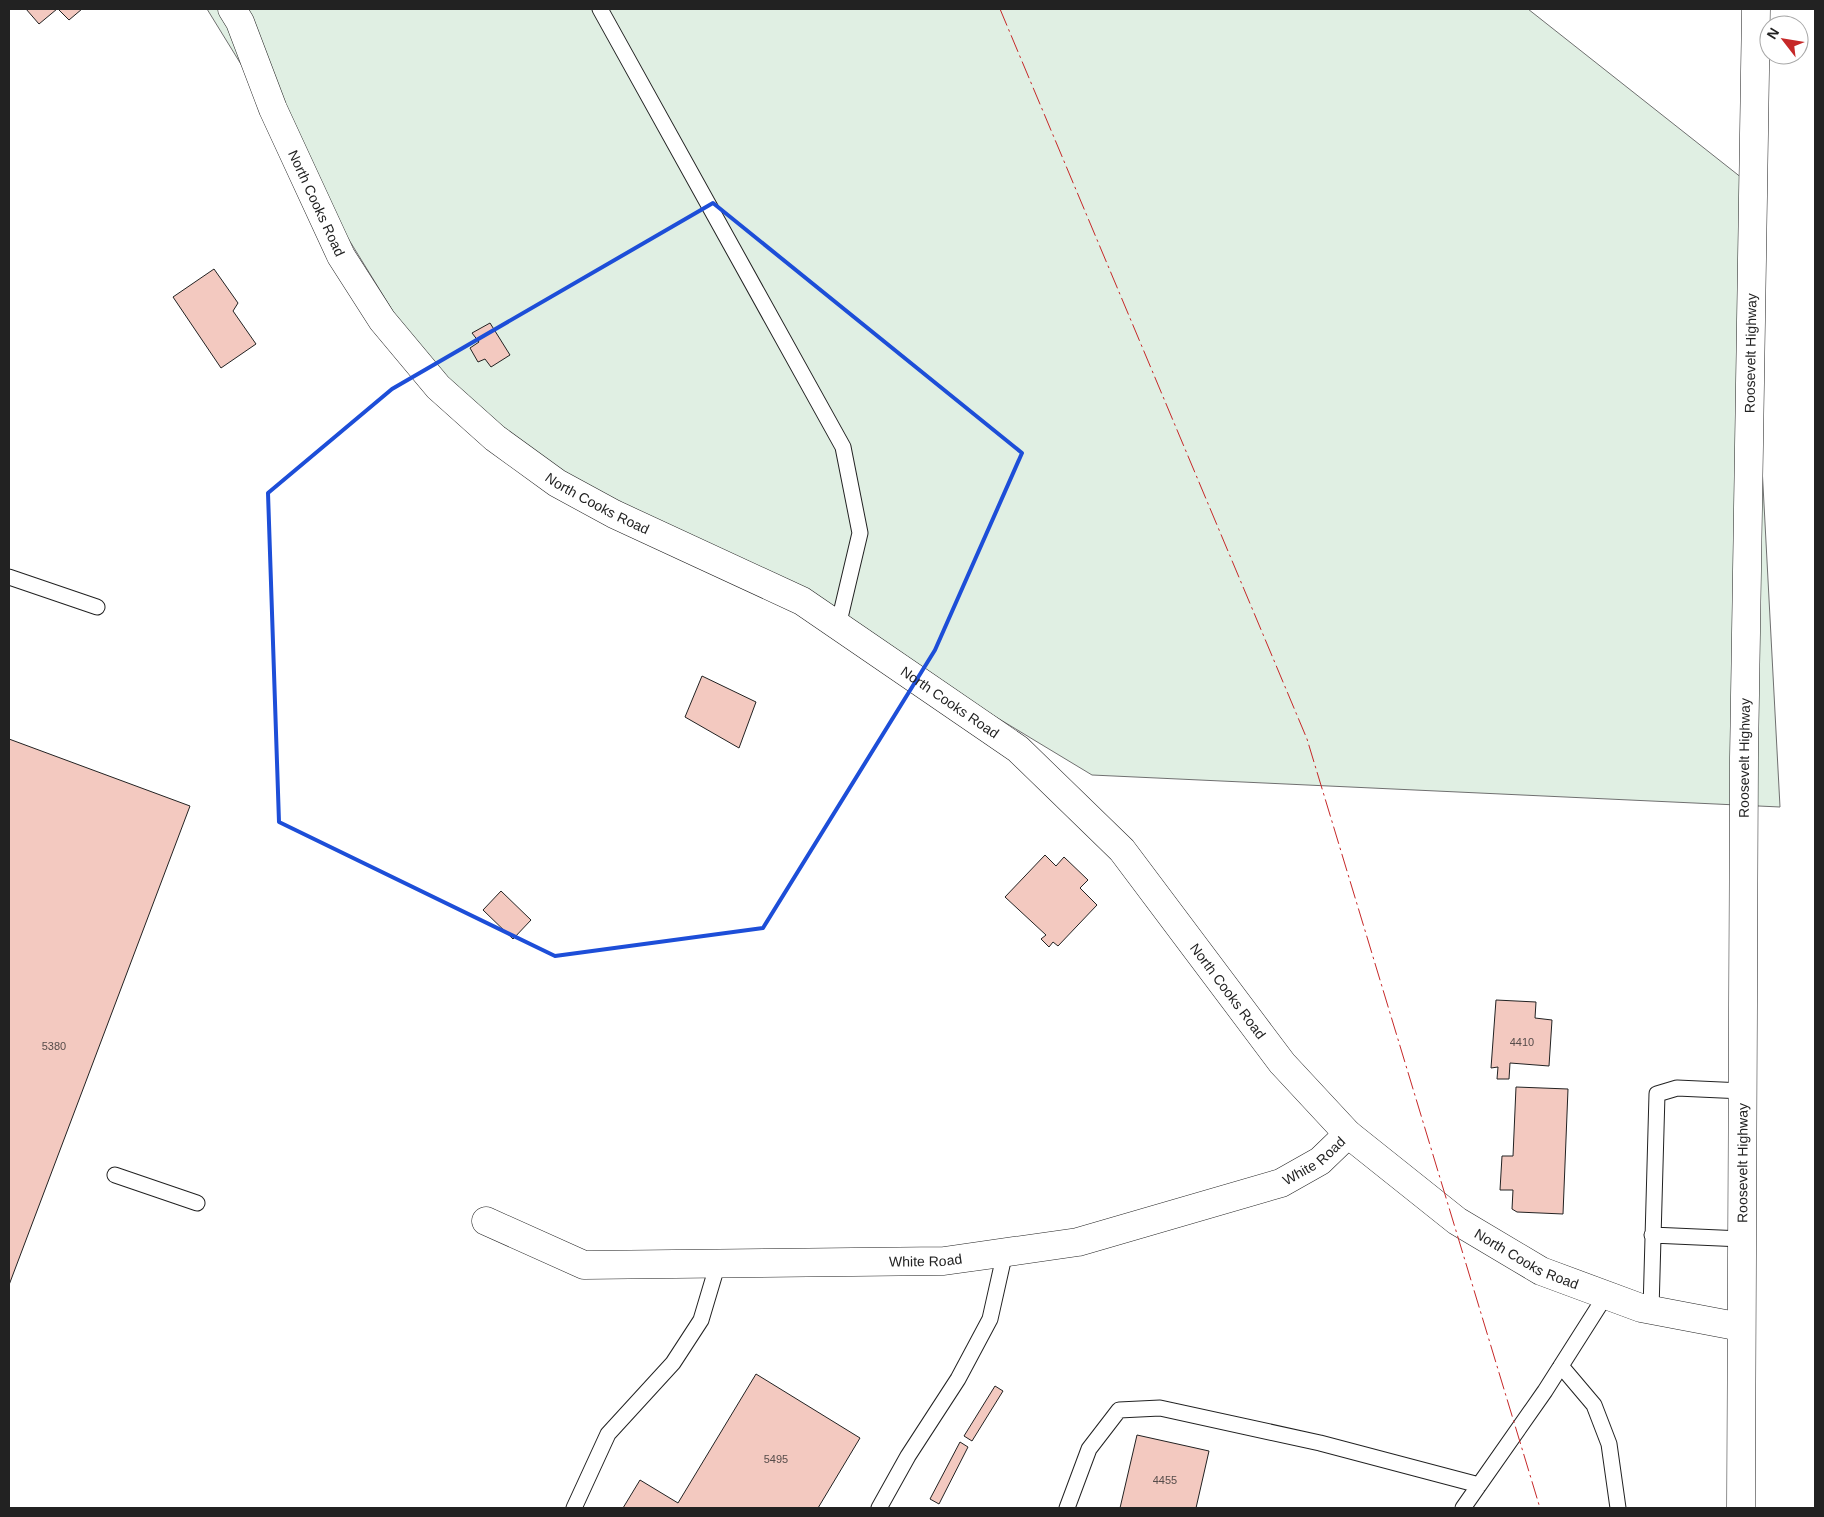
<svg xmlns="http://www.w3.org/2000/svg" width="1824" height="1517" font-family="Arial,sans-serif">
  <rect width="100%" height="100%" fill="#fff"/>
  <!-- green -->
  <path fill="#e0efe3" stroke="#6f6f6f" d="M207,9H1528L1747,182L1780,807L1092,775L865,638L543,477L418,352Z"/>
  <!-- building -->
  <path fill="#f3c9c0" stroke="#222" d="M26,9H57L39,24Z
    M58,9H82L69,20Z
    M214,269L238,303L233,311L256,344L221,368L173,297Z
    M490,323L510,355L491,367L485,359L478,362L470,348L479,342L472,333Z
    M702,676L756,702L739,748L685,717Z
    M9,739L190,806L9,1285Z
    M1045,855L1056,866L1064,857L1088,880L1080,888L1097,905L1058,946L1053,942L1049,947L1041,939L1046,935L1005,897Z
    M501,891L531,920L513,939L483,910Z
    M1496,1000L1536,1002L1535,1018L1552,1020L1549,1066L1510,1063L1509,1079H1497L1498,1067L1491,1068Z
    M1516,1087L1568,1089L1563,1214L1517,1212L1512,1209L1513,1190H1500L1502,1156H1513Z
    M756,1374L860,1438L818,1508H623L640,1480L678,1503Z
    M995,1386L1003,1391L972,1441L964,1436Z
    M1137,1435L1209,1451L1196,1508H1120Z
    M960,1442L968,1447L939,1504L930,1499Z"/>
  <g fill="none" stroke-linecap="round" stroke-linejoin="round">
    <!-- lane casing -->
    <g stroke="#222" stroke-width="17">
      <path id="lane" d="M600,9L843,447L860,533L838,626
        M9,577L97,607
        M115,1175L197,1203
        M1652,1235L1742,1239
        M1651,1310L1657,1094L1677,1088L1743,1091
        M1561,1366L1594,1405L1609,1444L1618,1508
        M574,1508L608,1434L673,1363L701,1320L718,1263
        M879,1508L908,1456L958,1379L990,1319L1005,1252
        M1067,1508L1089,1449L1119,1410L1160,1408L1320,1443L1479,1485
        M1463,1508L1545,1391L1606,1295"/>
    </g>
    <!-- street casing -->
    <g stroke="#222" stroke-width="29">
      <g id="street">
        <path id="s1" d="M232,9L240,22L273,109L341,256L382,320L438,387L495,438L557,483L614,514L802,601L1018,749L1122,850L1282,1063L1348,1134L1457,1221L1541,1271L1641,1308L1741,1327"/>
        <path id="s2" d="M486,1221L584,1265L944,1261L1078,1242L1281,1183L1320,1161L1348,1134"/>
      </g>
    </g>
    <!-- primary casing -->
    <g stroke="#222" stroke-width="29">
      <g id="primary">
        <path id="s3" d="M1741,1508L1744,758L1756,9"/>
      </g>
    </g>
    <!-- lane -->
    <use href="#lane" stroke="#fff" stroke-width="15"/>
    <!-- street -->
    <use href="#street" stroke="#fff" stroke-width="28"/>
    <!-- primary -->
    <use href="#primary" stroke="#fff" stroke-width="28"/>
    <!-- power -->
    <path stroke="#c62828" stroke-width="1" stroke-dasharray="18 4 2.5 4" stroke-linecap="butt" d="M1000,9L1307,739L1540,1508"/>
  </g>
  <!-- marked area -->
  <path fill="none" stroke="#1d4ed8" stroke-width="4" stroke-linejoin="round" d="M713,203L1022,453L935,650L763,928L555,956L279,822L268,493L392,389Z"/>
  <g text-anchor="middle" dominant-baseline="central" stroke-width="4" stroke-linejoin="round" paint-order="stroke">
    <!-- number labels -->
    <g font-size="11" fill="#564c4a">
      <text x="1522" y="1042">4410</text>
      <text x="54" y="1046">5380</text>
      <text x="776" y="1459">5495</text>
      <text x="1165" y="1480">4455</text>
    </g>
    <!-- street labels -->
    <g font-size="14" fill="#222" stroke="#fff">
      <text stroke="none"><textPath href="#s1" startOffset="212">North Cooks Road</textPath></text>
      <text stroke="none"><textPath href="#s3" startOffset="1155">Roosevelt Highway</textPath></text>
      <text stroke="none"><textPath href="#s1" startOffset="632">North Cooks Road</textPath></text>
      <text stroke="none"><textPath href="#s1" startOffset="1038">North Cooks Road</textPath></text>
      <text stroke="none"><textPath href="#s3" startOffset="750">Roosevelt Highway</textPath></text>
      <text stroke="none"><textPath href="#s1" startOffset="1442">North Cooks Road</textPath></text>
      <text stroke="none"><textPath href="#s2" startOffset="854">White Road</textPath></text>
      <text stroke="none"><textPath href="#s3" startOffset="345">Roosevelt Highway</textPath></text>
      <text stroke="none"><textPath href="#s1" startOffset="1848">North Cooks Road</textPath></text>
      <text stroke="none"><textPath href="#s2" startOffset="449">White Road</textPath></text>
    </g>
  </g>
  <!-- border -->
  <rect width="1824" height="1517" fill="none" stroke="#222222" stroke-width="20"/>
  <!-- north arrow -->
  <g transform="translate(1784 40) rotate(301)"><circle r="24" fill="#ffffff" stroke="#a7a7a7"/>
  <path d="M0-4L9 19L0 12L-9 19Z" fill="#c62828"/>
  <text y="-8" font-size="14" font-weight="bold" text-anchor="middle" fill="#222222">N</text>
  </g>
</svg>
